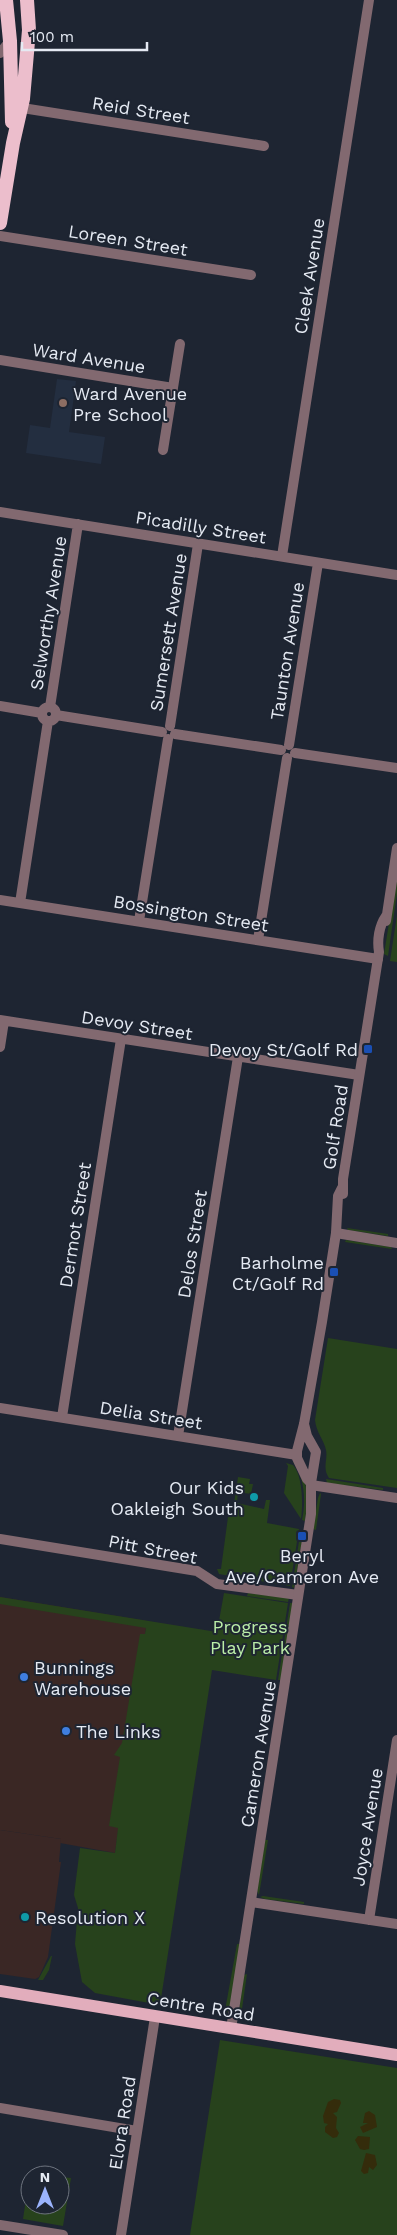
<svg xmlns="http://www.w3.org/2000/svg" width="397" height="2235" font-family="'Work Sans',sans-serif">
  <rect width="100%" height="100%" fill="#1e2532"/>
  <!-- commercial -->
  <path fill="#3a2724" d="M0,1597L147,1621L115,1853L60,1843L61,1839L0,1830Z"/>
  <!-- industrial -->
  <path fill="#3a2725" d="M0,1830L61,1839L59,1862H61L48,1957L39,1977L35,1979L0,1974Z"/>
  <!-- built -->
  <path fill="#232e40" d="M57,379L76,381L69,432L105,437L101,464L26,453L30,425L50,428Z"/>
  <!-- green -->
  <path fill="#27421c" d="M397,874V893L388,956L384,954Z
    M397,915V962L390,961Z
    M347,1228L388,1234V1236L348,1230Z
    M346,1240L391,1247L392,1249L345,1242Z
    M328,1338L397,1349V1488L329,1478C322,1468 328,1460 326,1450C324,1440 316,1432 315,1420Z
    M293,1462L296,1463C309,1478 308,1503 305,1521L302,1520C306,1502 305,1478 293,1462Z
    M286,1463L293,1465C303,1476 303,1505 301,1519L284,1493L288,1466Z
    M238,1477L250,1479L249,1484H253L251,1494L238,1492L237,1503L264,1509L266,1500H270L267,1523L299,1529L290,1586L219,1574L217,1569H221L228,1517H232Z
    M326,1479L383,1488V1490L327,1483Z
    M320,1493L321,1494L316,1530L313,1529L318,1498Z
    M299,1541H302L294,1588L292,1587Z
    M224,1593L288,1603L276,1680L212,1670L160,2005L95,1993L82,1982L75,1944L78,1908L74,1895L80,1848L115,1853L118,1828L109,1826L120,1757L114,1755L122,1743L140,1634H145L146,1628L0,1604V1597L217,1632Z
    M248,1593L289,1598L288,1602L247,1596Z
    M290,1603H293L281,1680H278Z
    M265,1840H268L259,1895L257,1891Z
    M263,1896L304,1902V1904L265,1899L260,1897Z
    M237,1944H240L230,2009L224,2016Z
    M51,1956H52L49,1970L43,1980H38Z
    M247,1974L241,2016L238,2018L244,1975Z
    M220,2040L397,2068V2235H190Z
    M30,2172L50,2175H30V2205H60V2177L71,2178L63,2226L23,2219Z"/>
  <!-- sand -->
  <path fill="#342c0b" d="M334,2099L340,2100L341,2103L337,2112L333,2113L337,2117L336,2128L339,2133L337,2137L333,2138L325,2132V2127L328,2124L324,2123L323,2116L328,2102Z
    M369,2111L375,2115L377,2127L363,2133L360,2127L368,2123H363L365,2113Z
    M358,2136L370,2137L369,2149L364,2150L360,2149L355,2140Z
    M366,2153L375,2155L377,2165L373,2170L369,2167L368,2173L364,2174L361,2171Z"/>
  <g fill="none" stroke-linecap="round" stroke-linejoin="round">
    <!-- minor -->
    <path stroke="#826970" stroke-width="10" d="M0,53L10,41
      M16,107L264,146
      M0,236L251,275
      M0,360L173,388
      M163,450L180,344
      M0,512L397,575
      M282,556L369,0
      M0,706L42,713
      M42 714a7 7 0 1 1 14 0a7 7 0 1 1-14 0Z
      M50,707L78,524
      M56,715L162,732
      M170,726L198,544
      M175,734L281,750
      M289,745L318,563
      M295,753L397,768
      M0,900L378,959
      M20,903L48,721
      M139,921L168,739
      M258,940L287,758
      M0,1020L359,1075
      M0,1047L4,1021
      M336,1233L397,1243
      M0,1408L297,1455
      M62,1417L121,1039
      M178,1436L238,1057
      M311,1485L397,1498
      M0,1539L197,1571L217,1584L298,1595
      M251,1902L397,1924
      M369,1920L397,1740
      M0,2108L137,2131
      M0,2225L63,2235
      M121,2235L155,2017"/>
    <!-- tertiary -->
    <path stroke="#826970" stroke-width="10" d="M386,921L397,848
      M343,1194V1179L379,952C377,940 379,926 386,916
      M311,1483L307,1479L297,1458V1451L304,1424L322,1322L336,1233L338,1196L342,1188
      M231,2029L311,1514V1483L316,1452L307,1436L304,1424"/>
    <!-- primary -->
    <path stroke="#e2adbc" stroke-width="12" d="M0,1991L397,2055"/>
    <!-- trunk -->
    <path stroke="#ecbecc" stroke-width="14" d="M6,0L10,41L12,122
      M0,223L13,143L23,99L29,30L27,0"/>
  </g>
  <!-- markers -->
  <circle fill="#8d6e63" stroke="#1e2532" stroke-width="2" cx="63" cy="403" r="5"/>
  <g fill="#1a4fb4" stroke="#1e2532" stroke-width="2">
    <rect x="363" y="1044" width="10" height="10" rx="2.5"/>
    <rect x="329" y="1267" width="10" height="10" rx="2.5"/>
    <rect x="297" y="1531" width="10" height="10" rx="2.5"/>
  </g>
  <g fill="#0f9aa8" stroke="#1e2532" stroke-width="2">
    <circle cx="254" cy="1497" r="5"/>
    <circle cx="25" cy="1917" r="5"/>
  </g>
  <g fill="#3f7fe0" stroke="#1e2532" stroke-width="2">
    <circle cx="24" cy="1677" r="5"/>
    <circle cx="66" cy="1731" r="5"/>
  </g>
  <g text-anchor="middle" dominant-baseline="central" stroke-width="4" stroke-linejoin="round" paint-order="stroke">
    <!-- street labels -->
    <g font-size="18" fill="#e5eaf3" stroke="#1e2532">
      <text transform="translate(141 110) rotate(9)">Reid Street</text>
      <text transform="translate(128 240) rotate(9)">Loreen Street</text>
      <text transform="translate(309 276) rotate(-81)">Cleek Avenue</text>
      <text transform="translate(89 358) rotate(9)">Ward Avenue</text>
      <text transform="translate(201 527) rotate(9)">Picadilly Street</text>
      <text transform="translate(48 613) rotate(-81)">Selworthy Avenue</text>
      <text transform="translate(168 632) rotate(-81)">Sumersett Avenue</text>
      <text transform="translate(287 651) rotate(-81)">Taunton Avenue</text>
      <text transform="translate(191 913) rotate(9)">Bossington Street</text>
      <text transform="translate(137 1025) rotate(9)">Devoy Street</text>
      <text transform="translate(335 1127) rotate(-81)">Golf Road</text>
      <text transform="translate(75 1225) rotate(-81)">Dermot Street</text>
      <text transform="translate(192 1244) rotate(-81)">Delos Street</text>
      <text transform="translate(151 1415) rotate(9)">Delia Street</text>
      <text transform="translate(153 1549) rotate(11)">Pitt Street</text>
      <text transform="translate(258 1754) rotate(-81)">Cameron Avenue</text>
      <text transform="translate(367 1827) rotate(-81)">Joyce Avenue</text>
      <text transform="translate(201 2006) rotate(9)">Centre Road</text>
      <text transform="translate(122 2123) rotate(-81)">Elora Road</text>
    </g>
    <!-- poi labels -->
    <g font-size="18" fill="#e5eaf3" stroke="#1e2532" text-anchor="start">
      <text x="73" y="393">Ward Avenue<tspan x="73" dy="21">Pre School</tspan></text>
      <text x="358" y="1049" text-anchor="end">Devoy St/Golf Rd</text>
      <text x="324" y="1262" text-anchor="end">Barholme<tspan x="324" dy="21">Ct/Golf Rd</tspan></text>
      <text x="244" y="1487" text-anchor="end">Our Kids<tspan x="244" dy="21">Oakleigh South</tspan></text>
      <text x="302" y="1555" text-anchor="middle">Beryl<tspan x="302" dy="21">Ave/Cameron Ave</tspan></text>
      <text x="34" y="1667">Bunnings<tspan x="34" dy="21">Warehouse</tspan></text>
      <text x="76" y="1731">The Links</text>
      <text x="35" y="1917">Resolution X</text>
    </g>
    <!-- park labels -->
    <g font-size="18" fill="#bbeda8" stroke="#1e2532">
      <text x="250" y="1626">Progress<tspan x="250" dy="21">Play Park</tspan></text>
    </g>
  </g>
  <!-- north arrow -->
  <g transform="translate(45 2190)"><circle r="24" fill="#1e2532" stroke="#6e747f"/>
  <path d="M0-4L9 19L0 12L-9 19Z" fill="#9bb4fd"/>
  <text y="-8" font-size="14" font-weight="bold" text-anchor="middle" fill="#e5eaf3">N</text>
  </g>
  <!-- scale -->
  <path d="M22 42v8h125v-8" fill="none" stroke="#e5eaf3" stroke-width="2.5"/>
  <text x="30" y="42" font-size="15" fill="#e5eaf3" stroke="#1e2532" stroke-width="4" paint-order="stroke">100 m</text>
</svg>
